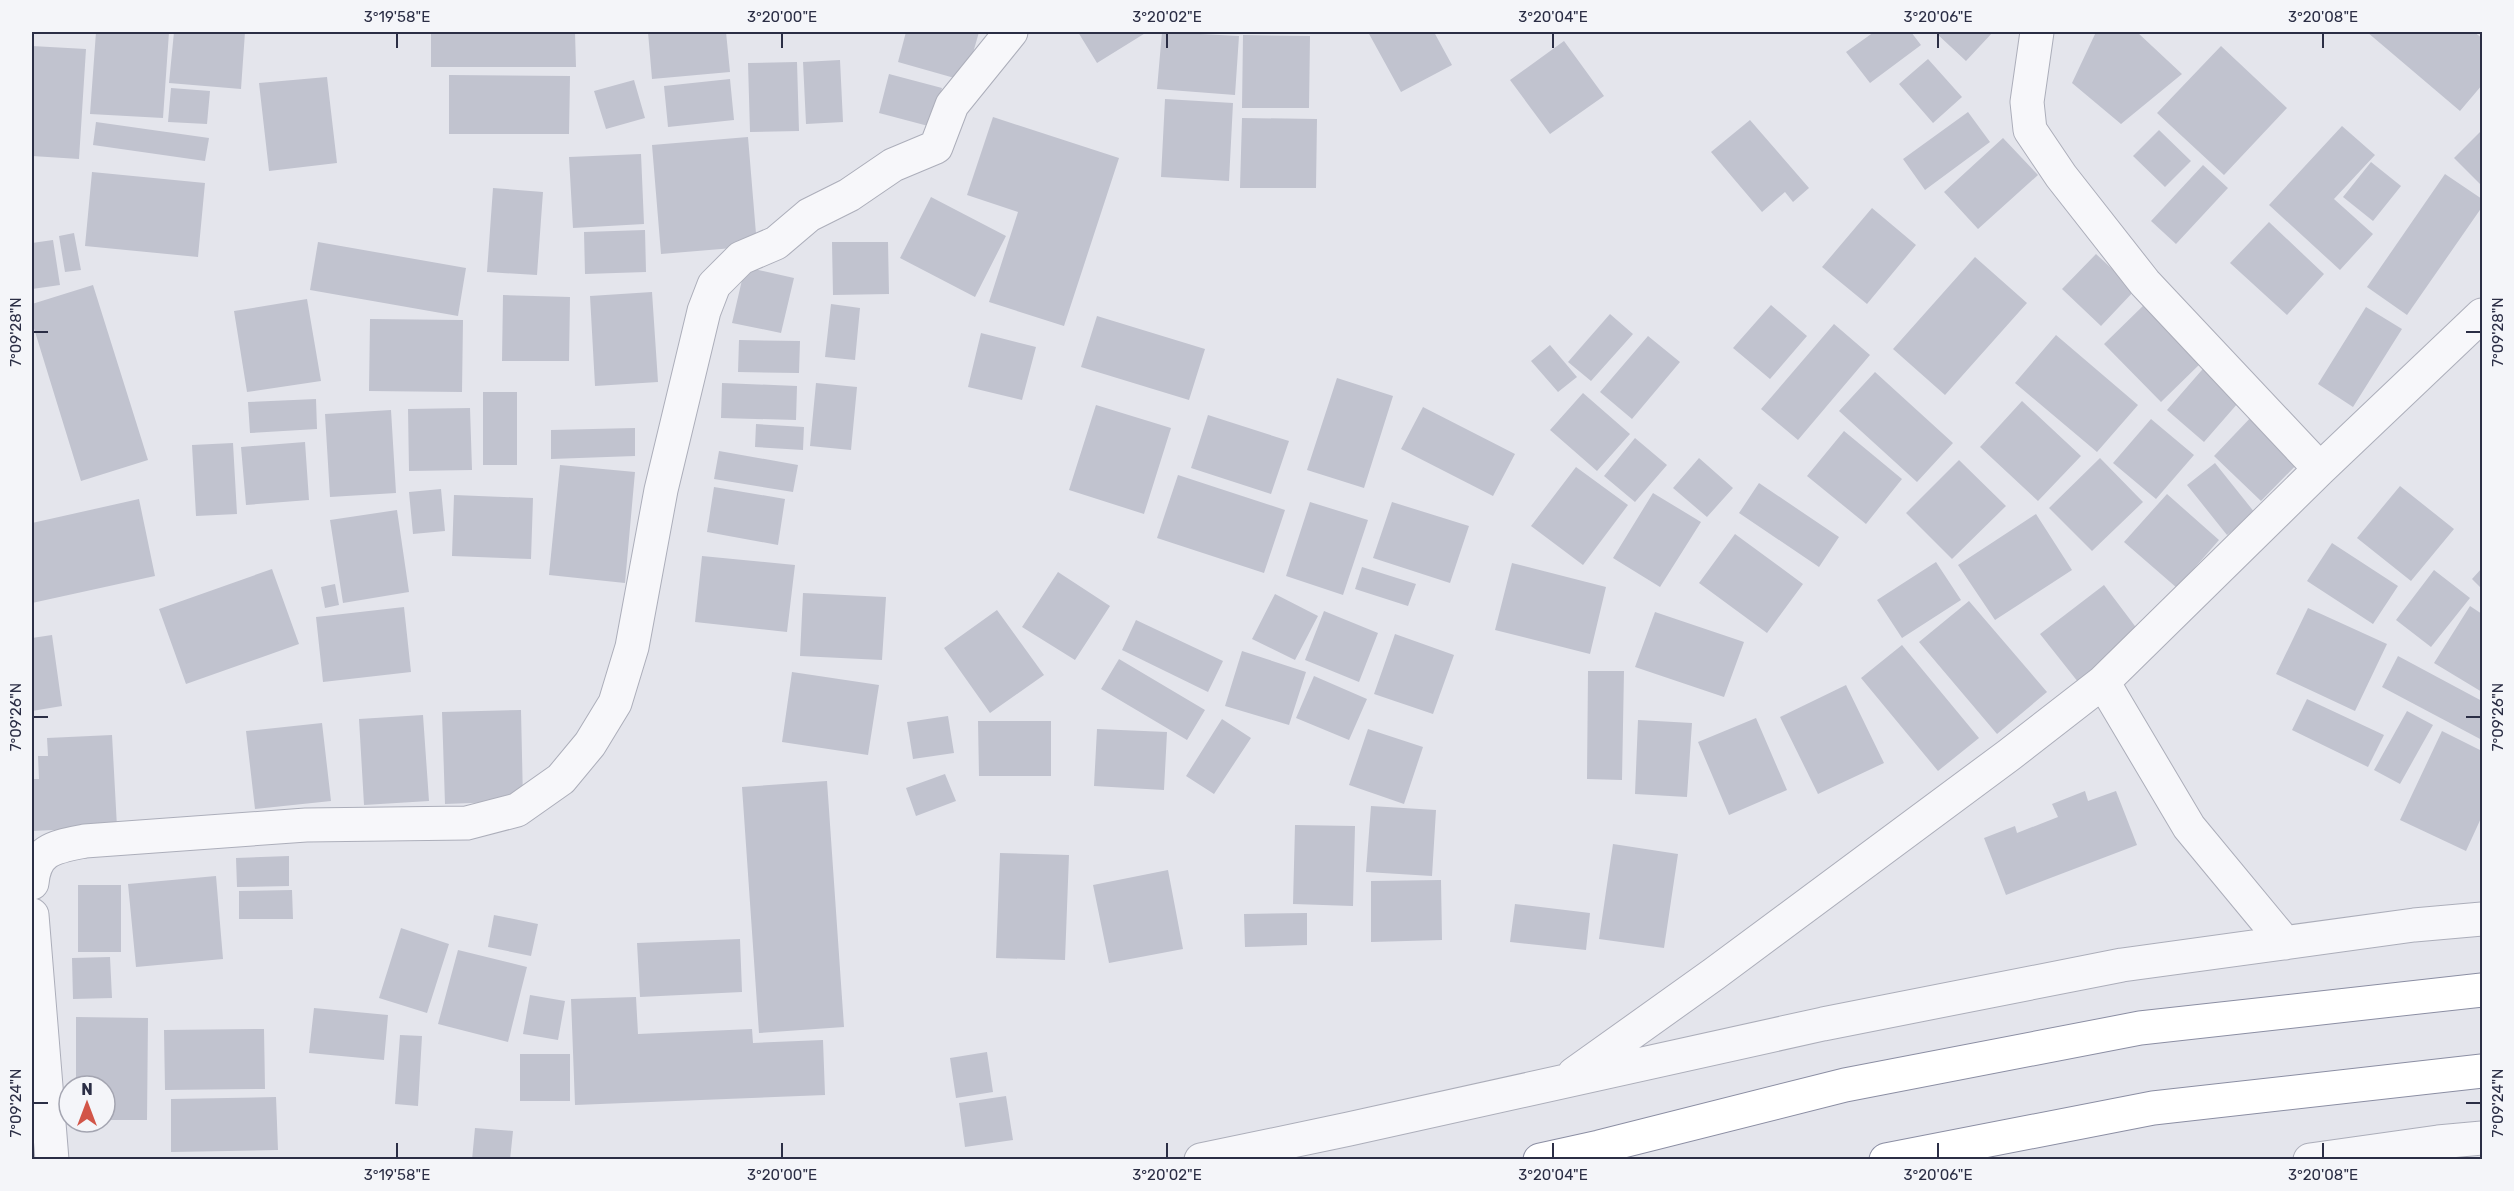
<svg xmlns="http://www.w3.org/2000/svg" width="2514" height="1191" font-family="Rubik,sans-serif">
  <rect width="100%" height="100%" fill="#e4e5ec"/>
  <!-- building -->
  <path fill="#c1c3cf" d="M96,32H169L163,118L90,114Z
    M174,32H245L241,89L169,83Z
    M431,32H575L576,67H431Z
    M648,32H726L730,72L652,79Z
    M906,32H979L965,81L898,62Z
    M1078,32H1147L1097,63Z
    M1162,32L1239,36L1235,95L1157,89Z
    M1368,32H1434L1452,65L1401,92Z
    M1874,32H1911L1921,45L1870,83L1846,52Z
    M1935,32H1993L1966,61Z
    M2096,32H2137L2182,74L2121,124L2072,83Z
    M2367,32H2474L2482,38V85L2460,111Z
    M1243,35L1310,36L1309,108H1242Z
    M1564,41L1604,96L1550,134L1510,80Z
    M32,46L86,49L79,159L32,156Z
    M2221,46L2287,108L2224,175L2157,113Z
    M1928,59L1962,97L1933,123L1899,84Z
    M840,60L843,122L806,124L803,62Z
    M797,62L799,131L750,132L748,63Z
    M889,74L942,88L932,127L879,113Z
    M449,75L570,76L569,134H449Z
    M327,77L337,163L269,171L259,83Z
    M730,79L734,120L668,127L664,86Z
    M634,80L645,118L606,129L594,91Z
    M171,88L210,91L207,124L168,122Z
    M1165,99L1233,103L1229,181L1161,177Z
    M1968,112L1990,142L1925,190L1903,159Z
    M993,117L1119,158L1064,326L989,302L1018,212L967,195Z
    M1242,118L1317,119L1316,188H1240Z
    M1750,120L1809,188L1793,202L1785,192L1762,212L1711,152Z
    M96,122L209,138L205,161L93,145Z
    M2342,126L2375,155L2334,199L2373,234L2340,270L2269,205Z
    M2159,130L2191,161L2165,187L2133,156Z
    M2482,130V186L2454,158Z
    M748,137L757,246L661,254L652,145Z
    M2003,138L2038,175L1978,229L1944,192Z
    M641,154L644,224L573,228L569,157Z
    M2371,162L2401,186L2373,221L2343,197Z
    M2203,165L2228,188L2176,244L2151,221Z
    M92,172L205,183L198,257L85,246Z
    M2445,174L2482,199V207L2407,315L2367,287Z
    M493,188L543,192L537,275L487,272Z
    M931,197L1006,236L975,297L900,258Z
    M1872,208L1916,245L1867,304L1822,267Z
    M2269,222L2324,274L2287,315L2230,263Z
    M645,230L646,272L585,274L584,232Z
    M74,233L81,270L65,272L59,236Z
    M53,240L60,285L32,289V243Z
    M318,242L466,268L458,316L310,290Z
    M832,242H888L889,294L833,295Z
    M2096,254L2135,290L2101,326L2062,289Z
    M1975,257L2027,303L1945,395L1893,349Z
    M745,267L794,278L781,333L732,323Z
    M93,285L148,460L81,481L32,322V304Z
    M652,292L658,382L595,386L590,296Z
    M503,295L570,297L569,361H502Z
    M307,299L321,381L247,392L234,311Z
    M2146,303L2203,361L2161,402L2104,344Z
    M831,304L860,308L855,360L825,357Z
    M1771,305L1807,336L1770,379L1733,348Z
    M2366,307L2402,329L2353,407L2318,384Z
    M1610,314L1633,334L1591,381L1568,362Z
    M1097,316L1205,349L1189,400L1081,367Z
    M370,319L463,320L462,392L369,391Z
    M1834,324L1870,355L1798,440L1761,409Z
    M981,333L1036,347L1022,400L968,387Z
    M2056,335L2138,405L2097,452L2015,383Z
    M1648,336L1680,362L1632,419L1600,392Z
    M739,340L800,341L799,373L738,372Z
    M1550,345L1577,377L1558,392L1531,361Z
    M2208,363L2245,395L2204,442L2167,410Z
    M1875,372L1953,443L1917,482L1839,411Z
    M1337,378L1393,396L1364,488L1307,470Z
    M722,383L797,386L796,420L721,418Z
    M816,383L857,387L851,450L810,446Z
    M483,392H517V465H483Z
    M1583,393L1630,434L1597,471L1550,430Z
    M316,399L317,429L250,433L248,402Z
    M2022,401L2081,456L2038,501L1980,447Z
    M1096,405L1171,428L1144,514L1069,490Z
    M1423,407L1515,454L1493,496L1401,449Z
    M470,408L472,470L409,471L408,409Z
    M391,410L396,493L330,497L325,414Z
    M2255,413L2303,458L2261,501L2214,456Z
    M1208,415L1289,441L1271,494L1191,468Z
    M2151,419L2194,455L2156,499L2113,463Z
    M756,424L804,427L803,450L755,447Z
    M635,428V456L551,459V430Z
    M1844,431L1902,479L1866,524L1807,476Z
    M1635,438L1667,465L1635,502L1604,476Z
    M305,442L309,500L246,505L241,447Z
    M233,443L237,514L196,516L192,445Z
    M719,451L798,465L793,492L714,479Z
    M1699,458L1733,488L1707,517L1673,488Z
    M2100,458L2143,502L2092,551L2049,508Z
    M1959,460L2006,506L1952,559L1906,513Z
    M2215,463L2255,513L2227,535L2187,485Z
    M560,465L635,472L625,583L549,575Z
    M1576,467L1628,505L1583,565L1531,526Z
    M1178,475L1285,510L1264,573L1157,538Z
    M1759,483L1839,537L1819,567L1739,513Z
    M2400,486L2454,529L2411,581L2357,538Z
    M714,487L785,499L778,545L707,532Z
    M441,489L445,531L413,534L409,492Z
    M1653,493L1701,522L1660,587L1613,558Z
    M2167,494L2219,540L2177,588L2124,542Z
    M454,495L533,498L531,559L452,556Z
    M139,499L155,576L32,603V523Z
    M1310,502L1368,520L1343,595L1286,576Z
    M1392,502L1469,526L1450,583L1373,558Z
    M397,510L409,592L343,603L330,520Z
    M2036,514L2072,570L1995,620L1958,565Z
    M1735,534L1803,584L1767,633L1699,583Z
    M2332,543L2398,586L2373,624L2307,581Z
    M702,556L795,565L787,632L695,622Z
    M1936,562L1961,600L1902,638L1877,600Z
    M1512,563L1606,587L1590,654L1495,630Z
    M1362,567L1416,584L1408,606L1355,589Z
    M2482,568V589L2472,579Z
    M272,569L299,644L186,684L159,609Z
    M2434,570L2470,598L2431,647L2396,620Z
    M1058,572L1110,606L1075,660L1022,627Z
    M335,584L339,605L325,608L321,587Z
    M2104,585L2144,638L2082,687L2040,634Z
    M803,593L886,597L882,660L800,656Z
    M1275,594L1318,616L1295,660L1252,639Z
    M1969,601L2047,692L1997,734L1919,642Z
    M2470,606L2482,614V692L2434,663Z
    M404,607L411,672L323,682L316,617Z
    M2308,608L2387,644L2355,711L2276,674Z
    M997,610L1044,675L990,713L944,648Z
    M1324,611L1378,633L1359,682L1305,660Z
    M1655,612L1744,642L1724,697L1635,667Z
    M1136,620L1223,661L1208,692L1122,650Z
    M1395,634L1454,655L1433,714L1374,694Z
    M52,635L62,706L32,711V638Z
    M1902,645L1979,738L1938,771L1861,678Z
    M1242,651L1306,672L1289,725L1225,706Z
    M2398,656L2482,701V740L2382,687Z
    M1119,659L1205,710L1187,740L1101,689Z
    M1588,671H1624L1622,780L1587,779Z
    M792,672L879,685L868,755L782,742Z
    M1314,676L1367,699L1349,740L1296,718Z
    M1846,685L1884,763L1818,794L1780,717Z
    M2307,699L2384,735L2368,767L2292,730Z
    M521,710L523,801L445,804L442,712Z
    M2407,711L2433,725L2400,784L2374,770Z
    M423,715L429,801L364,805L359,719Z
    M948,716L954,753L913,759L907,722Z
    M1756,718L1787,790L1729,815L1698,742Z
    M1222,719L1251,738L1214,794L1186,776Z
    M1638,720L1692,723L1687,797L1635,794Z
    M978,721H1051V776H979Z
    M322,723L331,801L255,809L246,731Z
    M1097,729L1167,732L1164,790L1094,786Z
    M1368,729L1423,747L1404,804L1349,785Z
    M2442,731L2482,751V816L2466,851L2400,820Z
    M112,735L117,827L32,831V779H39L38,756H48L47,738Z
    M945,774L956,801L916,816L906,788Z
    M827,781L844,1027L759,1033L742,787Z
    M2085,791L2088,801L2116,791L2137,845L2006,895L1984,838L2015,826L2017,833L2058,817L2052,804Z
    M1371,806L1436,810L1432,876L1366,872Z
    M1295,825L1355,826L1353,906L1293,904Z
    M1613,844L1678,854L1664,948L1599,939Z
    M1000,853L1069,855L1065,960L996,958Z
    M289,856V886L237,887L236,858Z
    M1168,870L1183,949L1109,963L1093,885Z
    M216,876L223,959L136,967L128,884Z
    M1441,880L1442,940L1371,942V881Z
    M78,885H121V952H78Z
    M292,890L293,919H239V891Z
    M1515,904L1590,913L1586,950L1510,942Z
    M1307,913V945L1245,947L1244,914Z
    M494,915L538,924L531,956L488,947Z
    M401,928L449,944L427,1013L379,998Z
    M740,939L742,992L640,997L637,943Z
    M458,950L527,967L508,1042L438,1024Z
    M110,957L112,998L73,999L72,958Z
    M530,995L565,1001L558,1040L523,1034Z
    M636,997L638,1034L752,1029L753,1043L823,1040L825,1095L575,1105L571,999Z
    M314,1008L388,1015L384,1060L309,1053Z
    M76,1017L148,1018L147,1120H105V1086H76Z
    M264,1029L265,1089L165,1090L164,1030Z
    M400,1035L422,1036L418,1106L395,1104Z
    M987,1052L993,1092L956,1098L950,1058Z
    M520,1054H570V1101H520Z
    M1006,1096L1013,1140L965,1147L959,1103Z
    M276,1097L278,1150L171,1152V1099Z
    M475,1128L513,1131L510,1160H472Z"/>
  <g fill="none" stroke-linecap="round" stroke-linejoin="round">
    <!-- minor casing -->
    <g stroke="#acaeba" stroke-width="35">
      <path id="minor" d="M2037,32L2027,102L2030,130L2061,176L2145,283L2320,469
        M2103,682L2189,827L2285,943
        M32,883C35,849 55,847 85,841L306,825L467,823L517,810L561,779L590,744L615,703L632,647L661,490L704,311L714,285L741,258L776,243L809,215L849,195L893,165L936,147L952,105L1011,32
        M32,915L52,1160
        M1574,1074L1714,974L2009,755L2103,682L2320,469L2482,315
        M1201,1160L1349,1129L1823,1024L2122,965L2414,925L2482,919
        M2310,1160L2438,1142L2482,1138"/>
    </g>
    <!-- highway casing -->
    <g stroke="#8b8ea3" stroke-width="35">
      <path id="highway" d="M1540,1160L1599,1147L1845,1085L2140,1028L2482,990
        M1886,1160L2153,1108L2482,1071"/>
    </g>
    <!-- minor -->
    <use href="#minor" stroke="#f7f7fa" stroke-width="33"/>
    <!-- highway -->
    <use href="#highway" stroke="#fff" stroke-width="33"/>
  </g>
  <!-- ticks -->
  <path fill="none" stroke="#2b2e45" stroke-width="2" d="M397,33V48M782,33V48M1167,33V48M1553,33V48M1938,33V48M2323,33V48M33,332H48M2466,332H2481M33,717H48M2466,717H2481M33,1103H48M2466,1103H2481M397,1143V1158M782,1143V1158M1167,1143V1158M1553,1143V1158M1938,1143V1158M2323,1143V1158"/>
  <!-- border -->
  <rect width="2514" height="1191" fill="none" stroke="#f4f5f9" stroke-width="66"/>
  <!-- north arrow -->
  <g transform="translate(87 1104)"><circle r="28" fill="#f4f5f9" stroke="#a4a5b1" stroke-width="1.5"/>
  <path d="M0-4.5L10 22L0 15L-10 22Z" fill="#d25548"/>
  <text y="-9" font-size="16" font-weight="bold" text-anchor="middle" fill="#2b2e45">N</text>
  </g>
  <rect x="33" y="33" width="2448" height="1125" fill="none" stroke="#2b2e45" stroke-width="2"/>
  <g font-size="15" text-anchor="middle" fill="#2b2e45">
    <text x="397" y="22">3°19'58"E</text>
    <text x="782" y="22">3°20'00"E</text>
    <text x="1167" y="22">3°20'02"E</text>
    <text x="1553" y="22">3°20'04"E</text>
    <text x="1938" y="22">3°20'06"E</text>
    <text x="2323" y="22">3°20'08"E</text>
    <text transform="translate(16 332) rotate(-90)" y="5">7°09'28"N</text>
    <text transform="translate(2498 332) rotate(-90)" y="5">7°09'28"N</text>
    <text transform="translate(16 717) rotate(-90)" y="5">7°09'26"N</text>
    <text transform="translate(2498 717) rotate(-90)" y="5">7°09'26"N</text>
    <text transform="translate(16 1103) rotate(-90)" y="5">7°09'24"N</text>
    <text transform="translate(2498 1103) rotate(-90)" y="5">7°09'24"N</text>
    <text x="397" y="1180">3°19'58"E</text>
    <text x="782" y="1180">3°20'00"E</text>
    <text x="1167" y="1180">3°20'02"E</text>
    <text x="1553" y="1180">3°20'04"E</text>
    <text x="1938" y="1180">3°20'06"E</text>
    <text x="2323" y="1180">3°20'08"E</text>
  </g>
</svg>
